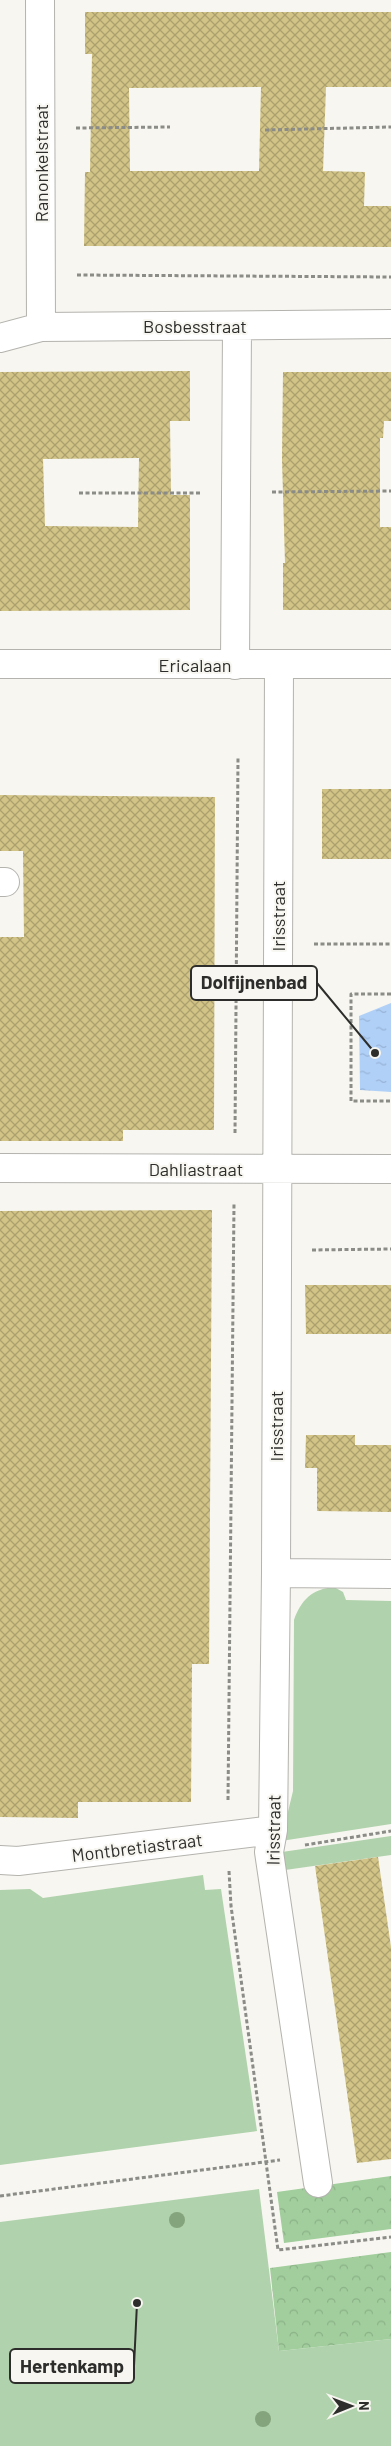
<svg xmlns="http://www.w3.org/2000/svg" width="391" height="2446" font-family="Barlow,sans-serif">
  <defs>
    <pattern id="forest-crowns" width="20" height="18" patternUnits="userSpaceOnUse" patternTransform="scale(1.25)"><rect width="20" height="18" fill="#a1ce9c"/><path d="M2 6a3 3 0 1 1 6 0M12 15a3 3 0 1 1 6 0" fill="none" stroke="#8bb187"/></pattern>
    <pattern id="water-ripples" width="26" height="14" patternUnits="userSpaceOnUse" patternTransform="scale(1.25)"><rect width="26" height="14" fill="#b0d0f8"/><path d="M2 4q2-2 4 0t4 0M15 11q2-2 4 0t4 0" fill="none" stroke="#98b3d5"/></pattern>
    <pattern id="building-cross-hatch" width="8" height="8" patternUnits="userSpaceOnUse" patternTransform="scale(1.25)"><rect width="8" height="8" fill="#d2c486"/><path d="M0 0l8 8M0 8l8-8" fill="none" stroke="#aba06e"/></pattern>
  </defs>
  <rect width="100%" height="100%" fill="#f7f6f0"/>
  <!-- green -->
  <path fill="#b0d2ac" d="M334,1587L343,1592L346,1600L391,1601V1824L281,1841L293,1791L294,1620C301,1600 312,1589 334,1587Z
    M391,1836V1855L285,1870L282,1852Z
    M203,1875L205,1890L221,1889L257,2131L0,2165V1890L30,1889L43,1898Z
    M259,2189L279,2351L391,2339V2446H0V2222Z"/>
  <!-- forest -->
  <path fill="url(#forest-crowns)" d="M391,2176V2229L284,2243L277,2192Z
    M391,2252V2339L279,2351L270,2268Z"/>
  <!-- water -->
  <path fill="url(#water-ripples)" d="M391,1003V1092L360,1090L359,1016Z"/>
  <!-- building -->
  <path fill="url(#building-cross-hatch)" fill-rule="evenodd" d="M85,12H391V87H326L323,171L365,172L364,206H391V247L84,246L85,172H90L92,54H85ZM261,87L259,171H130L129,88Z
    M190,371V421H170L171,495H190V610L0,611V372ZM139,458L138,527L45,526L43,459Z
    M283,372H391V421H384L383,438H380V527H391V610H283V563H285L282,459Z
    M322,789H391V859H322Z
    M0,795L215,797L214,1130H123V1141H0V937H24L23,851H0Z
    M212,1210L209,1664H192L191,1802H78V1818L0,1817V1211Z
    M305,1285H391V1334H306Z
    M306,1435H355V1445H391V1512L317,1511V1468H305Z
    M378,1857L391,1947V2159L357,2163L315,1866Z"/>
  <g fill="none" stroke-linecap="round" stroke-linejoin="round">
    <!-- street casing -->
    <g stroke="#b4b3ae" stroke-width="30">
      <path id="street" d="M40,0L41,327
        M0,338L41,327L391,324
        M0,664H391
        M235,665L237,326
        M279,665L276,1573L273,1830L269,1852L318,2183
        M0,882H5
        M0,1168L391,1169
        M276,1573L391,1574
        M0,1860L18,1861L273,1830"/>
    </g>
    <!-- path -->
    <path stroke="#8b8b87" stroke-width="3" stroke-dasharray="4 2.5" stroke-linecap="butt" d="M76,128L170,127
      M265,130L391,127
      M77,275L391,277
      M272,492L391,491
      M79,493H200
      M314,944H391
      M391,994H351V1101H391
      M235,1133L238,758
      M312,1250L391,1249
      M228,1800L234,1204
      M305,1845L391,1831
      M229,1871L231,1906L278,2250L391,2237
      M0,2196L280,2160"/>
    <!-- street -->
    <use href="#street" stroke="#fff" stroke-width="28"/>
  </g>
  <!-- trees -->
  <g fill="#84a47e">
    <circle cx="177" cy="2220" r="8"/>
    <circle cx="263" cy="2419" r="8"/>
  </g>
  <g text-anchor="middle" dominant-baseline="central" stroke-width="4" stroke-linejoin="round" paint-order="stroke">
    <!-- street labels -->
    <g font-size="18" fill="#2d2d2b" stroke="#f7f6f0">
      <text transform="translate(41 163) rotate(-90)">Ranonkelstraat</text>
      <text x="195" y="326">Bosbesstraat</text>
      <text x="195" y="665">Ericalaan</text>
      <text transform="translate(278 916) rotate(-90)">Irisstraat</text>
      <text x="196" y="1169">Dahliastraat</text>
      <text transform="translate(276 1426) rotate(-90)">Irisstraat</text>
      <text transform="translate(273 1830) rotate(-89)">Irisstraat</text>
      <text transform="translate(137 1847) rotate(-7)">Montbretiastraat</text>
    </g>
  </g>
  <!-- callouts -->
  <path fill="none" stroke="#2d2d2b" stroke-width="2" d="M375 1053L317 983M137 2303L134 2366"/>
  <g fill="#2d2d2b" stroke="#f7f6f0" stroke-width="2">
    <circle cx="375" cy="1053" r="5"/>
    <circle cx="137" cy="2303" r="5"/>
  </g>
  <g fill="#f7f6f0" stroke="#2d2d2b" stroke-width="2">
    <rect x="191" y="966" width="126" height="34" rx="5"/>
    <rect x="10" y="2349" width="124" height="34" rx="5"/>
  </g>
  <g font-size="19" text-anchor="middle" font-weight="bold" fill="#2d2d2b">
    <text x="254" y="989">Dolfijnenbad</text>
    <text x="72" y="2373">Hertenkamp</text>
  </g>
  <!-- north arrow -->
  <g transform="translate(351 2406) rotate(89)" stroke="#f7f6f0" stroke-width="4" paint-order="stroke">
  <path d="M0-4L9 19L0 12L-9 19Z" fill="#2d2d2b"/>
  <text y="-8" font-size="14" font-weight="bold" text-anchor="middle" fill="#2d2d2b">N</text>
  </g>
</svg>
